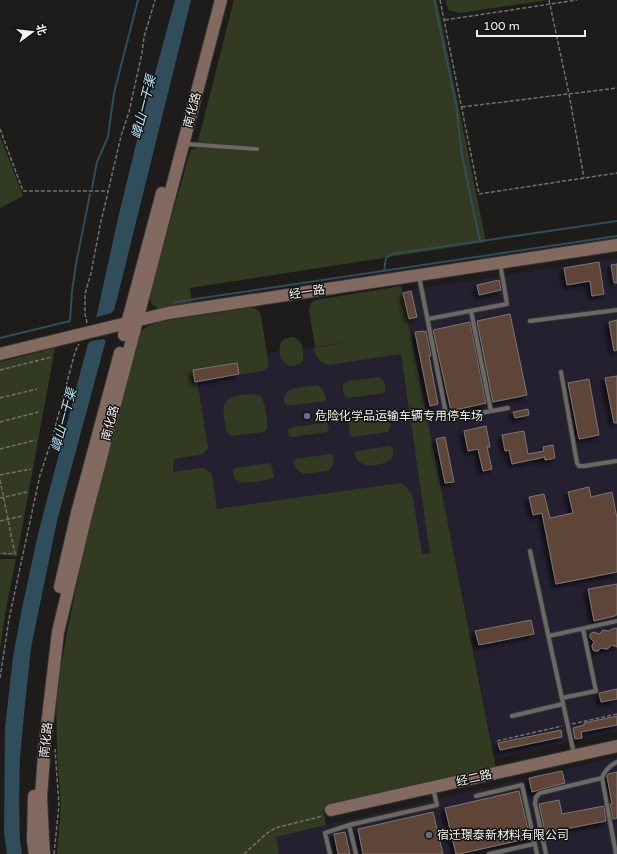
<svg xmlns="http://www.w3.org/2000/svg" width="617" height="854" font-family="'Varela Round','Noto Sans SC',sans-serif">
  <defs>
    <filter id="shadow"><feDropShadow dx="-3.5" dy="3.5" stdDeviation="2" flood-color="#0009"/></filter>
  </defs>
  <rect width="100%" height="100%" fill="#1d1c1a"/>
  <!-- industrial -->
  <path fill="#242030" d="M617,258V731L495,759L453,549L169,592L177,367L410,332L402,291Z
    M617,757V854H279L275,837Z"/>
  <!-- green -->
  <path fill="#333a22" d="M234,0H437L486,242L190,288L192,303L617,238V241L162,310L152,305L150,298V293L190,152L192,149H196Z
    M446,0H548L460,13L448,10Z
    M0,136L23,196L0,208Z
    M401,286L496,768L331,805L323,810L326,825L276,837L279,854H57L61,804L57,753L56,694L69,622L93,509L140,332L148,326L163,321L249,308C256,307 259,310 261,316L269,366L263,371L197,381L208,448L203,454L174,459L173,472L202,468L206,469L212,474L217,509L401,483C407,487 410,491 413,498L422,554L430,553L401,354L328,365C320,362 315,357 314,348L353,341L315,347L309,310L311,303L316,300Z
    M292,337C299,339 302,343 303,350C303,353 304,357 303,360C302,363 299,364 296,365C283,371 274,349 283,340C285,338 289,338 292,337Z
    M55,348L17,556L0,555V362Z
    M378,377L381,378C386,382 386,388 384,393L349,398L346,397C343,393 342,389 344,384L349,381Z
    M317,385C324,389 325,394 326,401L287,406C281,401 285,392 291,389Z
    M252,394C255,395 258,395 261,397C265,401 269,425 267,429C266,430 265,431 264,432L231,436C225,432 226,428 225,422C224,417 223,411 224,406C227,395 243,395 252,394Z
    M385,415C391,418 392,427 388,432L353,437L350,435L349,423L352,420Z
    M325,423H327L329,428L327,432L293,437H291L289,435L288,430L293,427Z
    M390,446L393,449C394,461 386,463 376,465C373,465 369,466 366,465C360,464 354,458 355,452L358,451Z
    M331,454L333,455C335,461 333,467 328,471L303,474C297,470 294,467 294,460L296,459Z
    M269,463L272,466L274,478C262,480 232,491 233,470L235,468Z
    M0,559H16L6,609L0,649Z"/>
  <!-- water -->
  <path fill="#2f4d5b" d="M175,0H191L117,299L57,521L31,648L24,714L20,759L19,802L20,840L22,854H7L4,832L5,728L13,657L21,613L38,534L87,347L97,314L118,218L139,132Z"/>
  <!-- pier -->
  <path fill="#1d1c1a" d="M116,308L107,342L104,339L91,341L85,347L94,315L97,317L111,313Z"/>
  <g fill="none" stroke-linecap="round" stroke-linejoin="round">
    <!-- stream -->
    <path stroke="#2f4d5b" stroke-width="2" d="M434,0L456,104L462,155L480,242
      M92,188L97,162L108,137L114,93L138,0
      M384,271L386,258L392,254L617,221
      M175,302L617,236
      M0,338L70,321L72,291L76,264L90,194"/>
  </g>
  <!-- building -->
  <path fill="#5f4437" stroke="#7a7675" filter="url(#shadow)" d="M599,262L604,294L592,296L590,281L567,285L564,268Z
    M617,264V283H614L611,265Z
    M499,280L501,290L479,295L477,285Z
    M411,291L417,317L409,319L403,293Z
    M510,314L527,395L493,402L477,321Z
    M617,320V350L614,351L609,322Z
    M470,322L486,403L451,411L433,330Z
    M423,331L424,332L426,331L431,356H429L438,404L430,406L415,332Z
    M237,363L239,374L195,382L193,370Z
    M617,376V423H614L605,378Z
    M589,379L599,435L579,439L568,383Z
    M528,409L529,415L515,418L513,412Z
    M486,426L490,447H487L492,469L483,471L478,449L468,451L464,431Z
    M524,431L528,454L544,451L543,447L553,445L555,458L545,460V457L512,464L509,450L505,451L502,435Z
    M445,437L454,482L445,483L436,439Z
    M589,487L591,497L612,492L617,518V572L556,584L542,513L533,515L529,497L544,494L550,518L573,513L568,492Z
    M617,584V615H615V616L594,621L588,589Z
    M531,620L534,634L479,645L475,631Z
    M617,628V647L612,645L609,648L607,649L601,648L598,651H595L593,650L592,646L594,642L590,638V634L594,632L599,634L603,630L609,631L612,629Z
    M617,689V699L601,702L599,693Z
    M617,716V725L581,732L582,738L575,739L573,728L584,725V723Z
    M561,730L562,737L500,750L498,743Z
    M562,771L565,783L539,790L532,792L529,778Z
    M617,772V818L613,819L610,804H612L607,776L608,774Z
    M519,791L530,838L459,854H456L445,808Z
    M559,800L562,814L604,806L606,821L545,833L539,804Z
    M433,812L443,854H363L358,829Z
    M345,832L350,854H338L334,834Z"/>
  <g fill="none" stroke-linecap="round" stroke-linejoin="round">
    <!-- lane casing -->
    <g stroke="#373634" stroke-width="6">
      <path id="lane" d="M186,144L257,149
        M419,276L447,419L508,408
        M471,311L491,411
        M428,319L507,304L500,263
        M530,321L617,310
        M561,372L577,463L579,466H584L617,461
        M530,551L574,754
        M549,636L617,621
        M562,698L596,691L583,629
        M512,716L563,704
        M476,796L522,785L537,854
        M330,854L325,833L349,825
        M356,854L349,825L437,805L433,788
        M489,854L534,844
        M546,854L535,803L536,797L540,793L602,778
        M616,854L602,778C605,770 609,766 617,762"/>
    </g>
    <!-- secondary casing -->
    <g stroke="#373634" stroke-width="14">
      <path id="secondary" d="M124,335L162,193
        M0,354L168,313L617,245
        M60,587L77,513L120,353
        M34,796L33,841L35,854
        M331,810L617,746
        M44,854L43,839L41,797L43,769L45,743L58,632L86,515L221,0"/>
    </g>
    <!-- path -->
    <path stroke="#72716f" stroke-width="1.5" stroke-dasharray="4 2" stroke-linecap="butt" d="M440,0L479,194L617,173
      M549,0L569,94L584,178
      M445,20L577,0
      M462,107L617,88
      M0,129L23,191H108
      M87,323L85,314V294L91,273L100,226L121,136L129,112L142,53L144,37L155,0
      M0,370L52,357
      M0,398L37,389
      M0,422L39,412
      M0,449L36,440
      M0,475L31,469
      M0,480L15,554L0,553
      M0,498L27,492
      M0,521L22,516
      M0,678L9,619L40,475L52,439L75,352L79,344
      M572,724L617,714
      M497,741L562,726
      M54,854L59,805L55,749
      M244,854L266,834L275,828L319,817L323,815"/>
    <!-- lane -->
    <use href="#lane" stroke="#6b6966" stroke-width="4"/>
    <!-- secondary -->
    <use href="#secondary" stroke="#826a60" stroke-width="12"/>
  </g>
  <!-- markers -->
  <g fill="#5c6f8a" stroke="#141311" stroke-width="1.5">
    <circle cx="307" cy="416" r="4"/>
    <circle cx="429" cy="835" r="4"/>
  </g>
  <g text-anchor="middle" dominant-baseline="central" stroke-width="3" stroke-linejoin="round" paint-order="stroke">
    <!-- street labels -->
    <g font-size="12" fill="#f2f1ef" stroke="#141311">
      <text transform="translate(192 110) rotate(-75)">南化路</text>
      <text transform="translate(307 292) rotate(-9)">经一路</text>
      <text transform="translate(110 423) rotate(-75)">南化路</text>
      <text transform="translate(46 740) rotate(-84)">南化路</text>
      <text transform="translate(474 778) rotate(-13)">经二路</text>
    </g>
    <!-- poi labels -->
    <g font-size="12" fill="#f2f1ef" stroke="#141311" text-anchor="start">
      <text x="315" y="416">危险化学品运输车辆专用停车场</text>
      <text x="437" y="835">宿迁璟泰新材料有限公司</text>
    </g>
    <!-- water labels -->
    <g font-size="13" font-style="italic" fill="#b7e6fe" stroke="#141311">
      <text transform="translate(144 107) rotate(-76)">嶂山一干渠</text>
      <text transform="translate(64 420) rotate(-75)">嶂山一干渠</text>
    </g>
  </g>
  <!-- north arrow -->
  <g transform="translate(32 32) rotate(75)" stroke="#141311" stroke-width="3" paint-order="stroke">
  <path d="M0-3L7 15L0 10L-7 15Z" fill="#f2f1ef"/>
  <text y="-6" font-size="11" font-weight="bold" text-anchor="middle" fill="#f2f1ef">北</text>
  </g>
  <!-- scale -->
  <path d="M477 30v6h108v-6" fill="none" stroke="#f2f1ef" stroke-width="2"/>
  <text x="483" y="30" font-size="12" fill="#f2f1ef" stroke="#141311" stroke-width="3" paint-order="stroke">100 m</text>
</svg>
